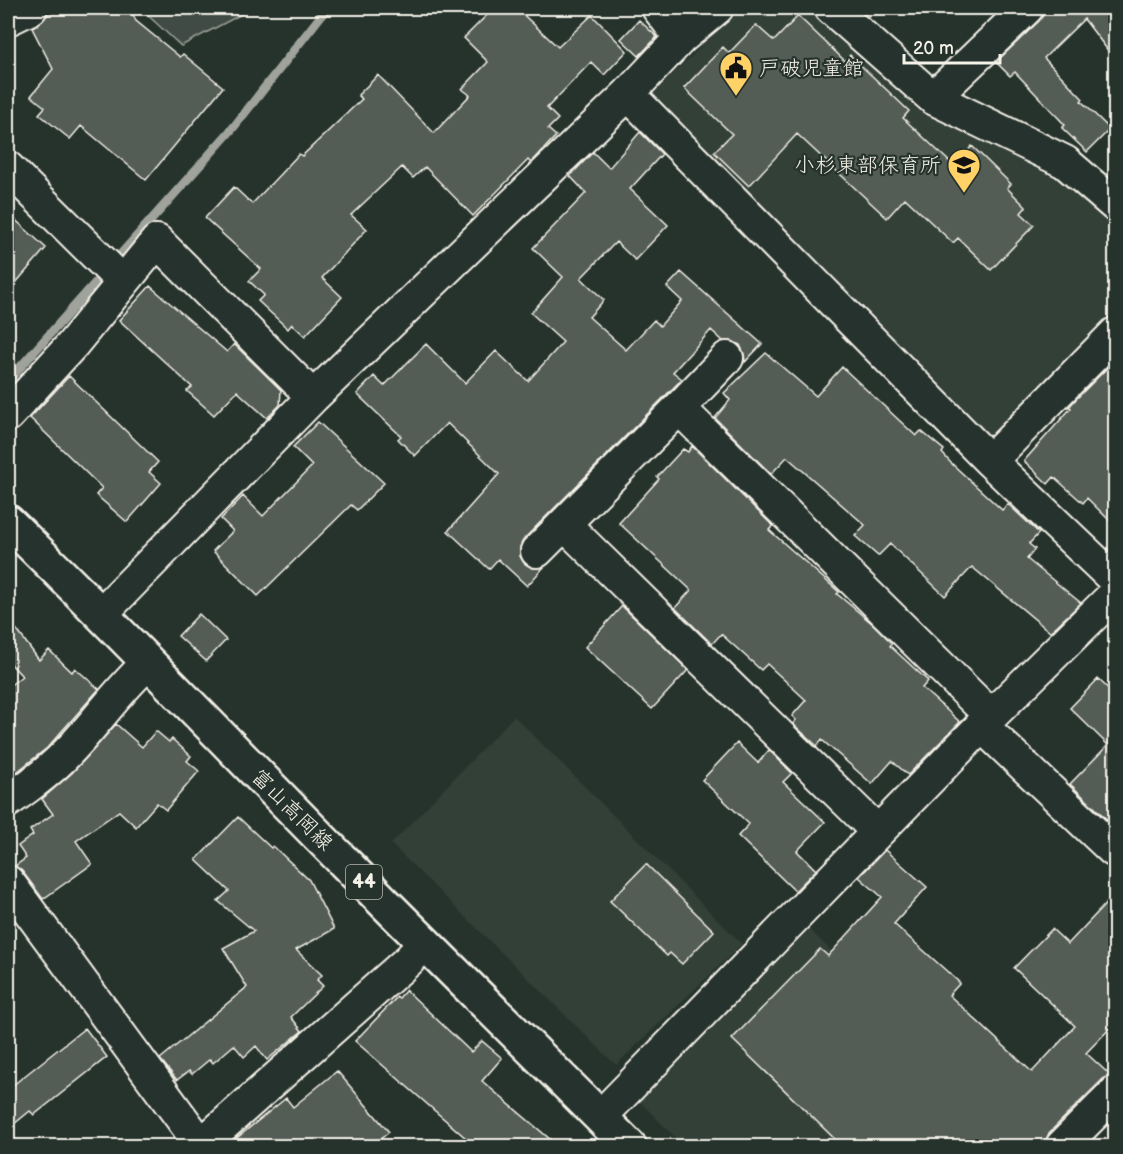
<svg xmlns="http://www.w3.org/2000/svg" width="1123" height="1154" font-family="'Balsamiq Sans','Klee One',sans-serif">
  <rect width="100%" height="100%" fill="#26332d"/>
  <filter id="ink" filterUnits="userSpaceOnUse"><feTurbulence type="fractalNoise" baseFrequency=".0167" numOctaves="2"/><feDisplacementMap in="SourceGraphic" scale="12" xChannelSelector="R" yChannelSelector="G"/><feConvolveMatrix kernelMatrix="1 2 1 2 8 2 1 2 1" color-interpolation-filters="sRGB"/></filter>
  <g filter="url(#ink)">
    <!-- built -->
    <path fill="#333f39" d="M741,8H814L865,59L918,110L1020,154L1062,170L1115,224V307L999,433L988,436L647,99Z
      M514,716L742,944L616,1065L391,844Z
      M809,929L1029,1146H684L634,1096Z"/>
    <!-- green -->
    <path fill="#414b45" stroke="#9a9e96" stroke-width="1.5" d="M140,8H253L181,46Z"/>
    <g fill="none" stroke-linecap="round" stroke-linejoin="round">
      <!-- stream -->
      <path stroke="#9fa39b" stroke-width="9" d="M8,381L233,128L327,8"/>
    </g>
    <!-- building -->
    <path fill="#525c55" stroke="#f4f1e8" stroke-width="1.5" d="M60,8H130L136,21L180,57L183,54L223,87L146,180L81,126L70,139L39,114L45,107L31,96L53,69L32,28L39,24L47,15Z
      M494,8H516L558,47L592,15L627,51L604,75L591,62L547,108L558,119L548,129L556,136L531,163L528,160L473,216L425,167L413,178L402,167L351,215L367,229L322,278L342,297L305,336L292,324L288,329L258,301L264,295L249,281L261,269L205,218L234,187L252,204L299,154L302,156L362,99L358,95L378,75L434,133L470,95L462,89L488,62L464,38Z
      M1044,8H1116V61L1084,19L1044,58L1083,99L1081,101L1110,129L1087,152L1062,128L1065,125L1015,72L1010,76L996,62L1039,21L1044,14Z
      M798,16L845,61L850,55L909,111L903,118L954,166L972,146L1011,184L1007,188L1026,207L1021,213L1034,225L991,270L958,238L953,243L905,198L887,218L797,134L749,186L714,152L732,134L684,88L723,47L729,53L756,25L774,41Z
      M639,20L657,37L639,56L621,39Z
      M640,132L662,154L630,189L668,225L635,260L616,242L581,278L604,300L589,317L626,350L654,320L660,326L682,301L667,287L681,272L762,344L745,362L744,354L740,345L732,341H723L711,330L673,372L682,379L524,539L520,547V556L524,563L533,568L544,567L527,586L498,559L489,569L448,531L499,474L447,423L415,456L398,439L401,436L357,394L374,376L384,386L426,344L465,383L496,351L528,381L563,342L531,313L563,277L533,248L586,193L570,176L593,152L609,168Z
      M8,213L46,248L8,292Z
      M150,286L227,352L234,344L281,390L280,405L267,418L237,391L214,415L187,391L192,387L119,320Z
      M766,353L816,396L842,367L916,436L921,431L944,450L942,453L950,462L1002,510L1008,504L1039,533L1029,544L1035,549L1027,559L1081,603L1050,632L972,567L945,596L890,544L878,556L855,536L865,525L787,457L771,474L715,418L730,400L724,393Z
      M1116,359V527L1087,498L1083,503L1054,477L1048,484L1024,461L1071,408L1069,407L1076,399Z
      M69,376L158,462L149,472L161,483L127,522L96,495L102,488L30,418Z
      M318,422L384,483L357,510L351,505L258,596L213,551L233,531L221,519L243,496L263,516L312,466L293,447Z
      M692,446L773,526L769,530L839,592L837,594L874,625L892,643L890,646L928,681L922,688L960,722L908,775L892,761L872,784L822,740L817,746L793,724L796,720L792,716L806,700L767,664L761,670L721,634L712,644L675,608L691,590L619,523L659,479L657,477L683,449L688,452Z
      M622,606L688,670L652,709L585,647Z
      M199,614L226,640L206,661L178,636Z
      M8,618L39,660L49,650L72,672L75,668L99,689L47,748L8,779V687L22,676L8,661Z
      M1098,679L1116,696V828L1070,784L1108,745L1070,708Z
      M116,724L142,747L156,731L169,742L172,739L191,756L187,761L199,771L166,810L157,803L136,827L119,811L76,841L92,864L43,899L22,871L15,866L26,858L18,846L33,835L30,830L53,814L42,799L72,773Z
      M737,743L758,763L769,750L792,773L783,782L825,822L797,851L816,870L795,891L738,836L749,824L702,780Z
      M238,817L271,848L273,846L309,880L334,929L296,950L322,975L317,980L323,986L291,1017L302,1031L267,1060L256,1046L244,1057L234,1045L213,1063L210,1059L192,1074L189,1071L177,1080L160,1059L247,987L223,948L254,931L218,901L229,891L196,860Z
      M885,850L927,887L894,924L960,983L949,995L1032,1072L1075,1026L1014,968L1052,929L1068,944L1116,893V1022L1086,1053L1110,1075L1103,1079L1049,1133L1044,1146H842L732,1039L820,949L828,956L882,897L859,877Z
      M646,864L714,931L682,964L670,953L667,956L610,901Z
      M406,990L471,1052L482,1041L502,1058L482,1081L558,1146H475L355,1041L397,997L399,998Z
      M85,1028L107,1057L34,1115L30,1111L8,1129V1089Z
      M337,1071L389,1132L372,1146H227L286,1098L293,1107Z"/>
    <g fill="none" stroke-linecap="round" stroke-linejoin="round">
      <!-- minor casing -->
      <g stroke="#f4f1e8" stroke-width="36">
        <path id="minor" d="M658,8L681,38
          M831,8L933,98L1065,162L1116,206
          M8,19L31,8
          M628,94L990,461
          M933,98L1027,8
          M8,168L123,282
          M1116,333L990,461L1116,581
          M679,408L727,358
          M8,415L72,345L157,241L313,397
          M537,551L564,524
          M102,613L313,397L628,94L681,38L717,8
          M982,726L1113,850L1116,848
          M8,801C28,787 49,772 66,754C95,725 117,691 148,663
          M878,832L564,524L679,408L991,716
          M8,882L202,1146
          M600,1117L991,716L1116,593
          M201,1145L409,960L425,943
          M1062,1146L1116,1092"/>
      </g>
      <!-- primary casing -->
      <g stroke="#f4f1e8" stroke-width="38">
        <path id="primary" d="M8,522C123,634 233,750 346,864C440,959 535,1052 629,1146"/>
      </g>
      <!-- minor -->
      <use href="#minor" stroke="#26332d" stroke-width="32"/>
      <!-- primary -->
      <use href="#primary" stroke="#26332d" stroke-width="33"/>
    </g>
  </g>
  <!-- icons -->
  <defs>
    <g id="civic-pin" transform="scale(1.725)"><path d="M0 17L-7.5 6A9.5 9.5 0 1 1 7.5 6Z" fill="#ffd166" stroke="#26332d"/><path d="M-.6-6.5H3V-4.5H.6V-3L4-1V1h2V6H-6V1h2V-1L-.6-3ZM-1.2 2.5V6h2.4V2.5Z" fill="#111"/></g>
    <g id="school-pin" transform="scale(1.725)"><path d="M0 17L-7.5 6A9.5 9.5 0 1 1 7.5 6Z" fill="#ffd166" stroke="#26332d"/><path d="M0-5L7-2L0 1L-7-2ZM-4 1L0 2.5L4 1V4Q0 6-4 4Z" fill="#111"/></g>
  </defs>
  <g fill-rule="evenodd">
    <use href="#civic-pin" x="736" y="68"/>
    <use href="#school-pin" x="964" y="165"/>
  </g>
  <g text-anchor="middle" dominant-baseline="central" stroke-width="4.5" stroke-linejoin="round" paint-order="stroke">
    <!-- shield labels -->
    <rect fill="#26332d" stroke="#b6b8b0" stroke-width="1.5" x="346" y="865" width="36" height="34" rx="4.5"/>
    <g font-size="20" font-weight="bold" fill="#f4f1e8">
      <text x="364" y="882">44</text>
    </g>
    <!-- poi labels -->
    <g font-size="21" fill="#f4f1e8" stroke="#26332d" text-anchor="start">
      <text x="759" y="68">戸破児童館</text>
      <text x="941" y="165" text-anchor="end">小杉東部保育所</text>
    </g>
    <!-- street labels -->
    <g font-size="21" fill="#f4f1e8" stroke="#26332d">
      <text transform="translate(292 810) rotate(45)">富山高岡線</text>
    </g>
  </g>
  <!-- margin -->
  <rect width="1123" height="1154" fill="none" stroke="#26332d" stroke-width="30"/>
  <rect x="15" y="15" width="1093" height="1124" fill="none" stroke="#f4f1e8" stroke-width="2" filter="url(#ink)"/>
  <!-- scale -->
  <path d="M904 54v9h96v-9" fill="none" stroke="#f4f1e8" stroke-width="3"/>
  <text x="913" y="54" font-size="18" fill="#f4f1e8" stroke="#26332d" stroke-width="4.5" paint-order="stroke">20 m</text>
</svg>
